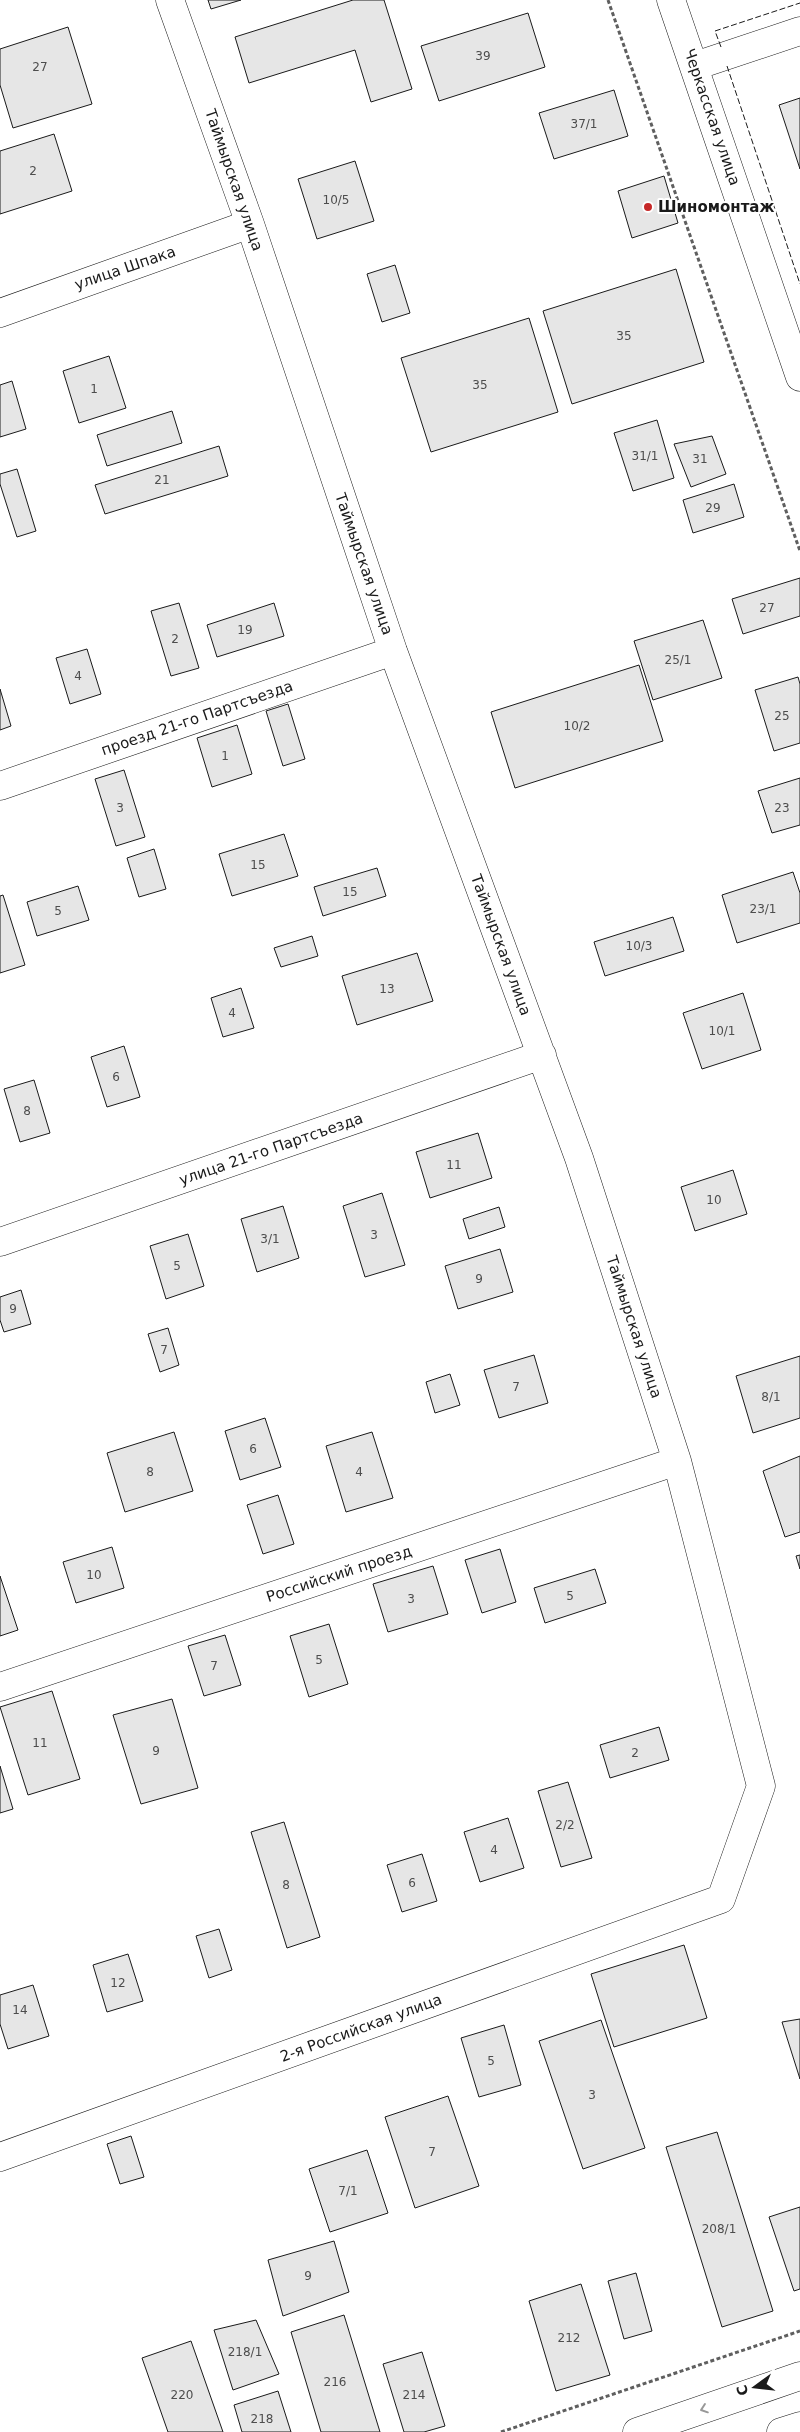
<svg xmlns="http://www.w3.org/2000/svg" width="800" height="2432" font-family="'DejaVu Sans',sans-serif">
  <rect width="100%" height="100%" fill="#fff"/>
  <!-- building -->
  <path fill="#e6e6e6" stroke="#1a1a1a" d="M208,0H241L211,9Z
    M353,0H384L412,89L371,102L355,50L249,83L235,37Z
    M528,13L545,67L439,101L421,46Z
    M68,27L92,104L13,128L0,85V49Z
    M614,90L628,136L554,159L539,113Z
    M800,98V169L779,105Z
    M54,134L72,191L0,214V151Z
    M355,161L374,221L317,239L298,179Z
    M664,176L678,223L632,238L618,191Z
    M395,265L410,313L382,322L367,274Z
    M676,269L704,362L572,404L543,311Z
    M529,318L558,412L431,452L401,358Z
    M109,356L126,408L79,423L63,371Z
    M12,381L26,429L0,437V385Z
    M172,411L182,443L107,466L97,435Z
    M657,420L674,478L633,491L614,433Z
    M712,436L726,474L691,487L674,444Z
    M219,446L228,476L105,514L95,485Z
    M17,469L36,531L17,537L0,484V474Z
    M734,484L744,517L693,533L683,500Z
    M800,578V616L743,634L732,599Z
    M179,603L199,668L171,676L151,611Z
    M274,603L284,636L217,657L207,625Z
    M703,620L722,678L653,700L634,641Z
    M87,649L101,694L70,704L56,658Z
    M639,665L663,741L515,788L491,712Z
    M798,677L800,684V743L774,751L755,690Z
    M0,689L11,726L0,730Z
    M288,704L305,759L283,766L266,711Z
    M237,725L252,774L212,787L197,738Z
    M124,770L145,837L116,846L95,779Z
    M800,778V825L772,833L758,791Z
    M284,834L298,876L232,896L219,854Z
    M154,849L166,889L139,897L127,858Z
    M377,868L386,896L323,916L314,887Z
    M793,872L800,893V923L737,943L722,895Z
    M78,886L89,920L37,936L27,902Z
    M3,895L25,965L0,973V896Z
    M673,917L684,951L605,976L594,942Z
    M312,936L318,956L281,967L274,948Z
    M417,953L433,1001L357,1025L342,976Z
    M241,988L254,1028L223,1037L211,998Z
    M743,993L761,1050L702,1069L683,1013Z
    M124,1046L140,1097L107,1107L91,1057Z
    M34,1080L50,1133L20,1142L4,1089Z
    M478,1133L492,1178L430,1198L416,1152Z
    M733,1170L747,1214L695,1231L681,1187Z
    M382,1193L405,1265L365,1277L343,1206Z
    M283,1206L299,1258L257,1272L241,1219Z
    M499,1207L505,1227L469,1239L463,1219Z
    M188,1234L204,1286L166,1299L150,1246Z
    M500,1249L513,1292L458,1309L445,1266Z
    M21,1290L31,1324L4,1332L0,1320V1297Z
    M168,1328L179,1365L160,1372L148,1334Z
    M534,1355L548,1403L499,1418L484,1370Z
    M800,1356V1418L753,1433L736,1376Z
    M450,1374L460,1405L435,1413L426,1382Z
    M265,1418L281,1467L240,1480L225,1431Z
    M174,1432L193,1491L125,1512L107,1453Z
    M372,1432L393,1498L346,1512L326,1446Z
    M800,1456V1532L785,1537L763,1471Z
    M278,1495L294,1544L263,1554L247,1505Z
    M112,1547L124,1588L76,1603L63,1562Z
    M500,1549L516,1602L482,1613L465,1560Z
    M800,1555V1569L796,1556Z
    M433,1566L448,1614L388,1632L373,1584Z
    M595,1569L606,1603L545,1623L534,1588Z
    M0,1576L18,1630L0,1636Z
    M329,1624L348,1684L309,1697L290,1636Z
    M225,1635L241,1685L204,1696L188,1646Z
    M52,1691L80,1779L28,1795L0,1707Z
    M172,1699L198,1788L141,1804L113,1715Z
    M659,1727L669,1760L610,1778L600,1745Z
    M0,1766L13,1809L0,1813Z
    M568,1782L592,1858L561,1867L538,1791Z
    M508,1818L524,1868L480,1882L464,1832Z
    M284,1822L320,1937L287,1948L251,1832Z
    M422,1854L437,1901L402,1912L387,1865Z
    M219,1929L232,1970L209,1978L196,1936Z
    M684,1945L707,2018L614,2047L591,1974Z
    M128,1954L143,2001L107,2012L93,1965Z
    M33,1985L49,2036L8,2049L0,2024V1995Z
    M800,2019V2079L782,2022Z
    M601,2020L645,2148L583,2169L539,2041Z
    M504,2025L521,2085L479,2097L461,2038Z
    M448,2096L479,2186L415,2208L385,2117Z
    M717,2132L773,2311L722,2327L666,2147Z
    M131,2136L144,2177L120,2184L107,2144Z
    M367,2150L388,2213L330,2232L309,2169Z
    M800,2207V2289L794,2291L769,2217Z
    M334,2241L349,2292L283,2316L268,2260Z
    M636,2273L652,2331L624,2339L608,2281Z
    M581,2284L610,2375L556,2391L529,2301Z
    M344,2315L380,2432H321L291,2332Z
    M256,2320L279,2374L233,2390L214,2330Z
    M191,2341L223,2432H168L142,2358Z
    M422,2352L445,2426L424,2432H404L383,2364Z
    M278,2391L291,2432H242L234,2405Z"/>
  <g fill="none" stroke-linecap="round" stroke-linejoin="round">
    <!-- minor casing -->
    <g stroke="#1a1a1a" stroke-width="29">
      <path id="minor" d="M671,0L800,377
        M695,66L800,31
        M0,313L250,224
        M0,786L393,651
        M0,1242L542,1055
        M0,1687L677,1461
        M0,2157L721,1899L761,1786L677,1461L579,1158L393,651L250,224L170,0"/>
    </g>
    <!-- major casing -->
    <g stroke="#1a1a1a" stroke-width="29">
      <path id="major" d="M637,2432L800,2376
        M781,2432L800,2426"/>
    </g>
    <!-- path -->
    <path stroke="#5f5f5f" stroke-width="3" stroke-dasharray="4 2.5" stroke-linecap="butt" d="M608,0L800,551
      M501,2432L800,2331"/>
    <!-- minor -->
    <use href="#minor" stroke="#fff" stroke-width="28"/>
    <!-- major -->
    <use href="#major" stroke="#fff" stroke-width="28"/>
    <!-- fence -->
    <path stroke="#1a1a1a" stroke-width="1" stroke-dasharray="6 2.5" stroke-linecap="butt" d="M721,47L715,31L800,3
      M727,66L800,284"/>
  </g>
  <!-- one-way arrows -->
  <defs><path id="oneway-chevron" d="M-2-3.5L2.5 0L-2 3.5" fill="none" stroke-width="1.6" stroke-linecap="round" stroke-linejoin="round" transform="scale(1.25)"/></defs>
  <use stroke="#989898" href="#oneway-chevron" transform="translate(704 2409) rotate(161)"/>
  <!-- markers -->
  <circle fill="#c62828" stroke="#fff" stroke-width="2" cx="648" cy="207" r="5"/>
  <g text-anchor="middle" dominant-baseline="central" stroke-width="4" stroke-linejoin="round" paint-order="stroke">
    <!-- number labels -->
    <g font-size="12" fill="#4d4d4d">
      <text x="483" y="56">39</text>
      <text x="40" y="67">27</text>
      <text x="584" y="124">37/1</text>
      <text x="33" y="171">2</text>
      <text x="336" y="200">10/5</text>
      <text x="624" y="336">35</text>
      <text x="480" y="385">35</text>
      <text x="94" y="389">1</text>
      <text x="645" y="456">31/1</text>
      <text x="700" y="459">31</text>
      <text x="162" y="480">21</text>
      <text x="713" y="508">29</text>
      <text x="767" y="608">27</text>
      <text x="245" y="630">19</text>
      <text x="175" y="639">2</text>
      <text x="678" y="660">25/1</text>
      <text x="78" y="676">4</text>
      <text x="782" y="716">25</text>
      <text x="577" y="726">10/2</text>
      <text x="225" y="756">1</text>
      <text x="120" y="808">3</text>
      <text x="782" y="808">23</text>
      <text x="258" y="865">15</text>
      <text x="350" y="892">15</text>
      <text x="763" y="909">23/1</text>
      <text x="58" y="911">5</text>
      <text x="639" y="946">10/3</text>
      <text x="387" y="989">13</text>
      <text x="232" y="1013">4</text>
      <text x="722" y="1031">10/1</text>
      <text x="116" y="1077">6</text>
      <text x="27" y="1111">8</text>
      <text x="454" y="1165">11</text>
      <text x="714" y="1200">10</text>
      <text x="374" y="1235">3</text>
      <text x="270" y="1239">3/1</text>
      <text x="177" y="1266">5</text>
      <text x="479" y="1279">9</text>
      <text x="13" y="1309">9</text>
      <text x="164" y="1350">7</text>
      <text x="516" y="1387">7</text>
      <text x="771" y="1397">8/1</text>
      <text x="253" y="1449">6</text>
      <text x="150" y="1472">8</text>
      <text x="359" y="1472">4</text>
      <text x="94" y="1575">10</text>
      <text x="570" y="1596">5</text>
      <text x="411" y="1599">3</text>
      <text x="319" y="1660">5</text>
      <text x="214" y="1666">7</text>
      <text x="40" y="1743">11</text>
      <text x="156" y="1751">9</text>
      <text x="635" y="1753">2</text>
      <text x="565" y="1825">2/2</text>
      <text x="494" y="1850">4</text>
      <text x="412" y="1883">6</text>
      <text x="286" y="1885">8</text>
      <text x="118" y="1983">12</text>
      <text x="20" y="2010">14</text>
      <text x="491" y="2061">5</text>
      <text x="592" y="2095">3</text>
      <text x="432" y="2152">7</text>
      <text x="348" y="2191">7/1</text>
      <text x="719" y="2229">208/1</text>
      <text x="308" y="2276">9</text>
      <text x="569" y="2338">212</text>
      <text x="245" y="2352">218/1</text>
      <text x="335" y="2382">216</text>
      <text x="182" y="2395">220</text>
      <text x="414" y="2395">214</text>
      <text x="262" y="2419">218</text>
    </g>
    <!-- street labels -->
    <g font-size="15" fill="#1a1a1a" stroke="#fff">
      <text transform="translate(712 117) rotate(71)">Черкасская улица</text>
      <text transform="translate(234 180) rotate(71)">Таймырская улица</text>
      <text transform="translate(125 268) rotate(-19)">улица Шпака</text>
      <text transform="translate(364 564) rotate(71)">Таймырская улица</text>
      <text transform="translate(197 718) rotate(-19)">проезд 21-го Партсъезда</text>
      <text transform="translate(501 945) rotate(70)">Таймырская улица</text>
      <text transform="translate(271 1149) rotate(-19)">улица 21-го Партсъезда</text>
      <text transform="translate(634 1327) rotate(72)">Таймырская улица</text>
      <text transform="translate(339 1574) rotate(-18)">Российский проезд</text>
      <text transform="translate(361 2028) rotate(-20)">2-я Российская улица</text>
    </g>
    <!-- poi labels -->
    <g font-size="15" font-weight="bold" fill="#1a1a1a" stroke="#fff" text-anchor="start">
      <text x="658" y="207">Шиномонтаж</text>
    </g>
  </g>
  <!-- north arrow -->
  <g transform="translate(755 2387) rotate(255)" stroke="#ffffff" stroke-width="4" paint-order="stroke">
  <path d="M0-4L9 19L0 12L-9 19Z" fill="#1a1a1a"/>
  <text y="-8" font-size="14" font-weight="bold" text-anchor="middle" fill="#1a1a1a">С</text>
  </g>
</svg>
